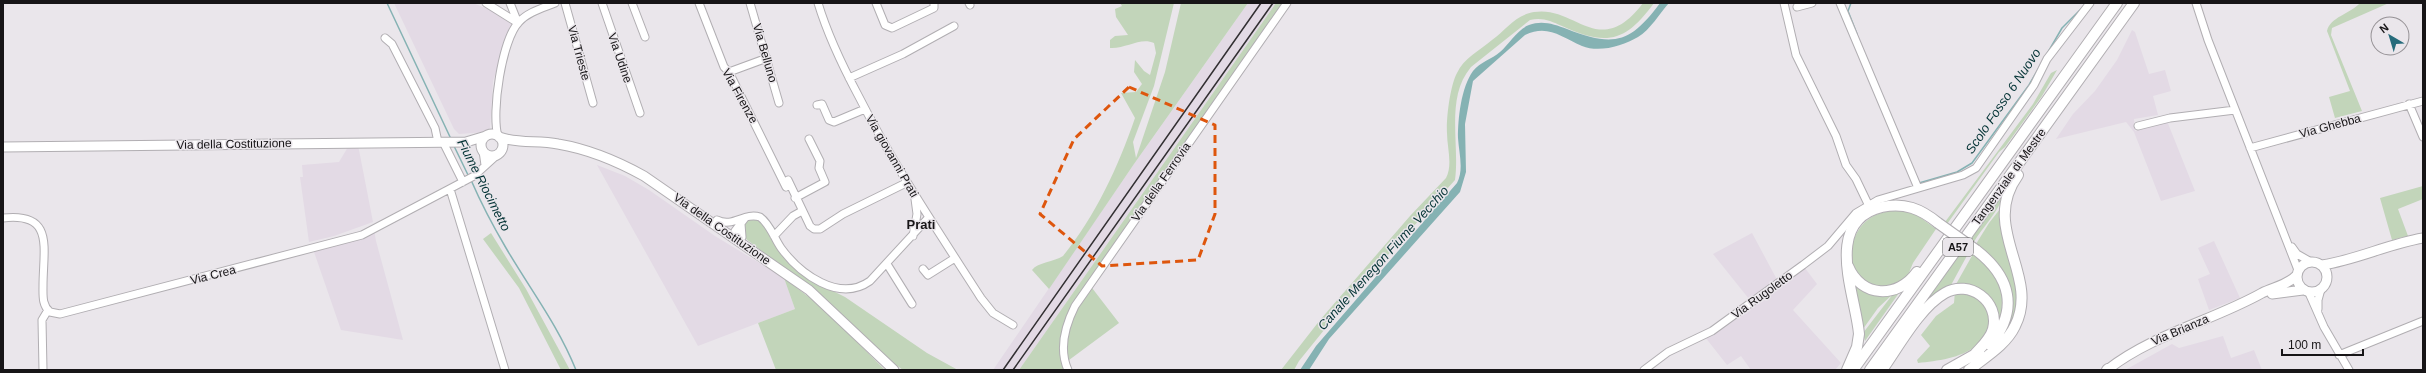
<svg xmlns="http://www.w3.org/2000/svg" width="2426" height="373" font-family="Arial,sans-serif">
  <rect width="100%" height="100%" fill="#eae6eb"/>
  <!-- built -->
  <path fill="#e3dae5" d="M394,3H473L490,10L511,24L493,81L490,128L487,132L459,134L454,129Z
    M1248,3H1276L1019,370H993L1134,164Z
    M2132,30L2135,32L2149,74L2165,70L2171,91L2153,96L2158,115L2134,119L2135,131L2167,121L2195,191L2161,201L2134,132L2126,122L2056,139L2073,114L2095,91L2117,60Z
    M348,147H358L359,150L373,222L334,236L309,242L300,177H303L302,165L339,162Z
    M597,165L625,176L649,190L715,236L784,278L795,309L698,346Z
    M374,229L376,241L403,340L341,330L313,249Z
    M1752,233L1781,287L1805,268L1817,284L1793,310L1841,363L1835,370H1751L1741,356L1727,365L1705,337L1753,304L1713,254Z
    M2214,241L2240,298L2209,310L2198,279L2210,274L2198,248Z
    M2223,336L2231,358L2254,350L2262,370H2125L2172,344L2179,348Z"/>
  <!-- green -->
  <path fill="#c2d5ba" d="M1120,3H1174L1154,86L1133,142L1136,158L1165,72L1181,3H1248L1134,164L1049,289L1032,270C1038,262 1054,262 1063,256C1096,215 1118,167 1135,118L1121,93L1136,92L1142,84L1134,72L1135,60L1144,71L1150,75L1156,53L1154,43C1140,37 1126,49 1110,48V40L1115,36L1128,35L1116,17L1115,9L1122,6Z
    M1276,3H1285L1089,284L1119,323L1065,363L1068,370H1019Z
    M1643,3H1654C1625,43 1606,46 1562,26C1551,21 1542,17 1530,20L1471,67C1445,98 1460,144 1455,180L1354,293L1299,361L1294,370H1281L1320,320L1410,216L1446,178C1453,165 1447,147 1447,133C1446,119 1450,86 1457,73C1463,59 1480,50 1492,40C1506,30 1515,15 1534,12C1576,5 1599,61 1643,3Z
    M2360,3H2389L2332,28L2331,35L2362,111L2335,118L2329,97L2350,91L2327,31C2330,17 2350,14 2360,3Z
    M2057,70L2042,96L2005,147L1999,152L1947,224L1945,222L2033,104L2051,73Z
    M2423,186V199L2398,209L2408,236L2392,240L2380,198Z
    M2003,195C2000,210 1982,228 1974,242L1970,240Z
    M2000,209C1999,243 2023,276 2016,310C2015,317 2010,324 2008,330C2007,325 2012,314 2013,307C2014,279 1996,261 1976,244L1989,223Z
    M1899,210L1917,215L1936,229L1913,263L1908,275L1895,285L1872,287C1867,282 1857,276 1853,270C1850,264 1850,252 1852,246C1858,222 1874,211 1899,210Z
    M752,218L761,222L792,266L807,278L845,297L927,353L958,370H903L888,359L831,304L746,239L742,232L743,224Z
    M491,233L526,289L570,370H561L519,288L483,239Z
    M1963,248L1969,252L1950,287L1923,306Z
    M1973,254C2002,276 2006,291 1999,325L1993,307L1955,286Z
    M784,278L823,308L885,370H776L758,323L795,309Z
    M1852,279L1899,293L1865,341L1863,333L1893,294L1878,308L1863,329Z
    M1955,291C1985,294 2004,323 1976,346C1961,358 1937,361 1918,363L1917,360L1930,346L1921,335L1936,316L1954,303Z"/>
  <!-- water -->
  <path fill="#85b2b3" d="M1660,3H1669C1660,13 1650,30 1638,37C1623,46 1599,53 1582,46C1561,37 1548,24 1525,35L1473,81L1465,124L1466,172L1460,192L1329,339L1309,370H1300L1316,346L1457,183C1464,170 1459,153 1458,138C1458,118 1461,88 1473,71C1480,62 1492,59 1500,52C1509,44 1518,29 1529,25C1542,20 1554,24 1567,29C1613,47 1630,44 1660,3Z"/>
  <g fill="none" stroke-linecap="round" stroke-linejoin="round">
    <!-- stream -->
    <path stroke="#85b2b3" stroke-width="1.5" d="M387,3L451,139
      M1851,3L1848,11L1857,34
      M454,146L469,177
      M471,180C481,203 493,226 506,248C530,289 558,325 576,370
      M1919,183L1957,172L1972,163L2029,85L2062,28L2084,6"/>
    <!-- minor casing -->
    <g stroke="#b1aeb2" stroke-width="9">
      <path id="minor" d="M486,3L518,23
        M510,3L518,23
        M565,3L593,103
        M602,3L640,113
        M632,3L645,37
        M699,3L724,67L729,72L786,187
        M750,3L779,103
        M818,3C828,36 842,65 858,95C894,166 938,231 981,298L993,313L1013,325
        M876,3L885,25L892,28L934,8V3
        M969,3L970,5
        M1784,3L1796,55L1836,136L1846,165L1856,179L1868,204
        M1840,3L1918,188
        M2196,3L2208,40L2298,270
        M1797,7L1812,3
        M385,38L392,44L435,128L438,142
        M729,72L767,58
        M849,78L903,54L954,26
        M2409,104L2423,137
        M817,105L822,104L829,120L834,122L865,109
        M2138,126L2170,118L2235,110
        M498,136C491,113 502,39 519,22C528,12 543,8 555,3
        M443,142L463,182
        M2250,148L2423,101
        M483,151L485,165
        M788,180L810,226L814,229H820L843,214L906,183
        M450,189L505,370
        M795,198L825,182L819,168L820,161L809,139
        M3,218C55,212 43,248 43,286C43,296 42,305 50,312L60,314L362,235L474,176L496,156
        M717,220C733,228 744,212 760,217C770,224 774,238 781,248C800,274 839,303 870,281L929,217
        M741,224L742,237
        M735,231L745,218
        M774,236L793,216L802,211
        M913,236L917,214L915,199
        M2292,247L2297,254L2311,262
        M887,264L912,304
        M923,269L928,275L955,258
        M2309,293L2324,327L2349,370
        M2318,309V300L2321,289
        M2339,355L2423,321
        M43,370L42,320L48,310
        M1068,370C1059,350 1065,326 1075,306L1287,3
        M1644,370L1668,352L1712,331L1803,265L1828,246L1856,213L1878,200L1963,175L1976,168L2034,85L2047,59L2090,3"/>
    </g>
    <!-- major casing -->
    <g stroke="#b1aeb2" stroke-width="11">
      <path id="major" d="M481 145a11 11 0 1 1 22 0a11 11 0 1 1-22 0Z
        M499,137C518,144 538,140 558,144C588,149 617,161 644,176L809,290L894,370
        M3,147L466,142L486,136
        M2297 277a15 15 0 1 1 30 0a15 15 0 1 1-30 0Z
        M2322,265C2356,260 2388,244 2423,238
        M2272,294L2303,290
        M2107,370C2153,334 2212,321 2262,293C2274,287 2288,285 2297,275"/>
    </g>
    <!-- highway casing -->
    <g stroke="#b1aeb2" stroke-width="12">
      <path id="highway" d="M1976,250C2011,277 2019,310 1990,345
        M1848,266C1861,298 1898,299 1917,272
        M1847,370L1857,347L1859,334C1856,296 1822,221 1882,207C1904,202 1921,209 1938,223
        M1853,370L2117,3
        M1870,370L2134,3
        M1882,370C1899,346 1920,307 1945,293C1969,279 2000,301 1993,329C1990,340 1981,347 1974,355
        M1947,370L1979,352
        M1969,370C1985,357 2006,345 2015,326C2041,275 1979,229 2018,175
        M2107,370L2108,369"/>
    </g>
    <!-- minor -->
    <use href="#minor" stroke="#fff" stroke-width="7"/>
    <!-- major -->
    <use href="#major" stroke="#fff" stroke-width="9"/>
    <!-- highway -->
    <use href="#highway" stroke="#fff" stroke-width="10"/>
    <!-- rail -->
    <path stroke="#322f32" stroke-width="1.5" d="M1003,370L1261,3
      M1013,370L1273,3"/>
    <!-- highway-bridge casing -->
    <g stroke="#b1aeb2" stroke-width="12" stroke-linecap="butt">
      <path id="highway-bridge" d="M1938,223L1976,250"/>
    </g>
    <!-- highway-bridge -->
    <use href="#highway-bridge" stroke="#fff" stroke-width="10"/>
  </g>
  <!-- marked area -->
  <path fill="none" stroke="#de560d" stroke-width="3" stroke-dasharray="8 5" stroke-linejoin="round" d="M1129,87L1215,125V214L1198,260L1102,266L1040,214L1074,139Z"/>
  <g text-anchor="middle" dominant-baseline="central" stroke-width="3" stroke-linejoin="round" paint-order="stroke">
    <!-- shield labels -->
    <rect fill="#eae6eb" stroke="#565457" stroke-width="1" x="1943" y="238" width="30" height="18" rx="3"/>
    <g font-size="11" font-weight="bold" fill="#171517">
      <text x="1958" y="247">A57</text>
    </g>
    <!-- street labels -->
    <g font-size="12" fill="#171517" stroke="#eae6eb">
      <text transform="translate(579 53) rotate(75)">Via Trieste</text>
      <text transform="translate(765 53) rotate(74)">Via Belluno</text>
      <text transform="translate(620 58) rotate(71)">Via Udine</text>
      <text transform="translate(740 96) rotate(61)">Via Firenze</text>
      <text transform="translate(2330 126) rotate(-15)">Via Ghebba</text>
      <text transform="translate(234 144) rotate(-1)">Via della Costituzione</text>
      <text transform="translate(892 156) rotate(60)">Via giovanni Prati</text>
      <text transform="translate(2009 177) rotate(-54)">Tangenziale di Mestre</text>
      <text transform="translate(1161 182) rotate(-55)">Via della Ferrovia</text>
      <text transform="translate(722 229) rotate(35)">Via della Costituzione</text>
      <text transform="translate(213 275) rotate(-14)">Via Crea</text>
      <text transform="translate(1762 295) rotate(-36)">Via Rugoletto</text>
      <text transform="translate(2180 330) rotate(-23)">Via Brianza</text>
    </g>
    <!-- water labels -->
    <g font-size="13" font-style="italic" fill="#043335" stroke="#eae6eb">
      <text transform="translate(2003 101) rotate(-56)">Scolo Fosso 6 Nuovo</text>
      <text transform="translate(484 185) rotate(63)">Fiume Riocimetto</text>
      <text transform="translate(1383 258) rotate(-48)">Canale Menegon Fiume Vecchio</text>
    </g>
    <!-- neighbourhood labels -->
    <g font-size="13" font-weight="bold" fill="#171517" stroke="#eae6eb">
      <text x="921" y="224">Prati</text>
    </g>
  </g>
  <!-- border -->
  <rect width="2426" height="373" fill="none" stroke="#171517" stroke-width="8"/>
  <!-- north arrow -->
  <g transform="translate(2390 36) rotate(322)"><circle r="19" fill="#eae6eb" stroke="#969296"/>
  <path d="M0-3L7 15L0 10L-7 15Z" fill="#266b7b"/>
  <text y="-6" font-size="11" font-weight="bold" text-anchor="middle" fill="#171517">N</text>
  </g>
  <!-- scale -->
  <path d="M2282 349v6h81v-6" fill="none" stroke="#171517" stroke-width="2"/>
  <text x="2288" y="349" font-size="12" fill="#171517" stroke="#eae6eb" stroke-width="3" paint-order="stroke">100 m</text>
</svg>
